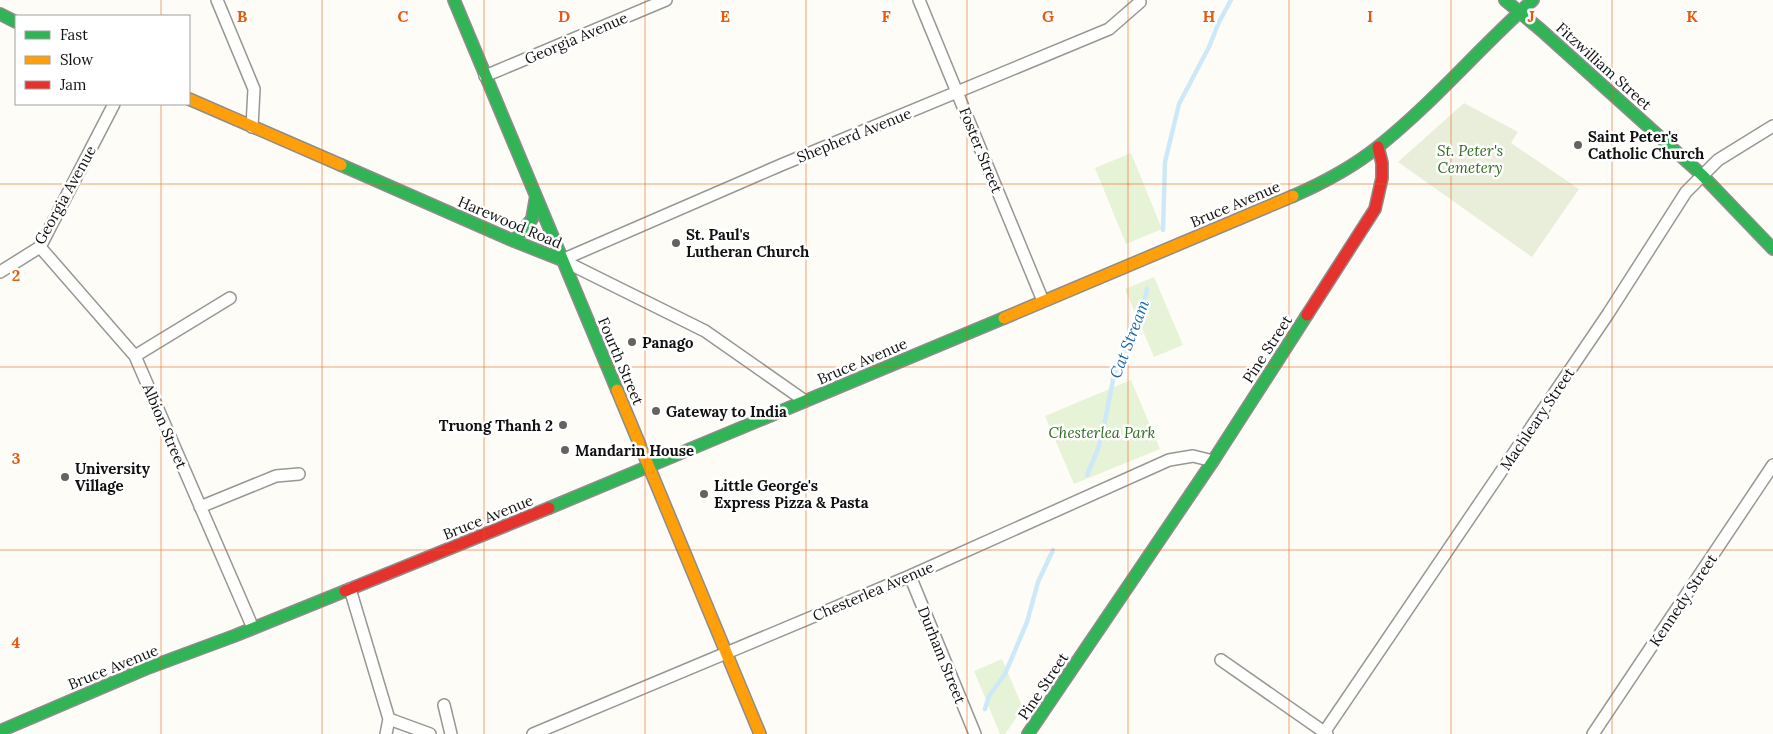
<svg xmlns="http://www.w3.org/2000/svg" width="1773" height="734" font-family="Lora,serif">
  <rect width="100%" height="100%" fill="#fdfcf7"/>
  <!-- green -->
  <path fill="#e7f3d7" d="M1131,153L1162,229L1126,244L1095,168Z
    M1154,277L1183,345L1154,357L1125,289Z
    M1131,380L1160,449L1074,484L1045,416Z
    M1002,659L1023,708L1005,734H1000L974,671Z"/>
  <!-- cemetery -->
  <path fill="#e9eedb" d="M1464,103L1518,132L1511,143L1579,189L1532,257L1398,162Z"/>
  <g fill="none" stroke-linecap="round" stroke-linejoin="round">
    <!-- stream -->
    <path stroke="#cde8f7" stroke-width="4.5" d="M1163,230L1165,162L1179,104L1209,47L1219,22L1231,0
      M1087,475L1098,449L1103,431L1114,375L1143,309L1147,289
      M985,709L989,696L1005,674L1027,622L1038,582L1053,550"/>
    <!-- street casing -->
    <g stroke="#979795" stroke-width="14">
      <path id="street" d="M217,0L254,89L252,127
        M919,0L1043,301
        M485,76L666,0
        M40,247L135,356L253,628
        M562,260L781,165L1109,29L1140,2
        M562,260L705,331L805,401
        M0,272L40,247L114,104
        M135,356L230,298
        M200,507L276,476L299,474
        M910,576L975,734
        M350,589L389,719L386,734
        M1221,660L1327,734
        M444,705L451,734
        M389,719L430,734
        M533,734L910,576L1169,460L1193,456L1213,461
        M1323,734L1608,314L1686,192L1718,160L1773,126
        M1593,734L1773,465"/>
    </g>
    <!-- fast casing -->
    <g stroke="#8e8d8b" stroke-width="14">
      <path id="fast" d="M454,0L617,390
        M1505,0L1541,30L1702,175L1773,249
        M0,14L16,22
        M341,165L514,241L562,260
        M1293,196C1323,183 1353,167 1379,146C1434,102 1480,47 1533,0
        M514,241L532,219L536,196
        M549,508L1004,318
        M0,731L145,669L234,636L345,591
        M1028,734L1213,461L1307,315"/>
    </g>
    <!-- slow casing -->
    <g stroke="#8e8d8b" stroke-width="14">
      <path id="slow" d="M189,99L341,165
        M1004,318L1293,196
        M617,390L760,734"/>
    </g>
    <!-- jam casing -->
    <g stroke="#8e8d8b" stroke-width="14">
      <path id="jam" d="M1307,315L1375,209L1382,178V163L1378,147
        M345,591L549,508"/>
    </g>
    <!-- street -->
    <use href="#street" stroke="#fffffe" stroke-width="11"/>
    <!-- fast -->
    <use href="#fast" stroke="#30b455" stroke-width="11"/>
    <!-- slow -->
    <use href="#slow" stroke="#ff9f0a" stroke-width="11"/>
    <!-- jam -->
    <use href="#jam" stroke="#e5322d" stroke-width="11"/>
  </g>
  <!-- grid -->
  <path fill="none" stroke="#e8590c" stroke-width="1" stroke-opacity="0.55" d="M161,0V16M322,0V734M484,0V734M645,0V734M806,0V734M967,0V734M1128,0V734M1289,0V734M1451,0V734M1612,0V734M161,104V734M0,184H1773M0,367H1773M0,550H1773"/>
  <!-- markers -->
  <g fill="#646362" stroke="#fff" stroke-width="2">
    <circle cx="1578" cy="145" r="5"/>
    <circle cx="676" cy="243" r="5"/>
    <circle cx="632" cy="342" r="5"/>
    <circle cx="656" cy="411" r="5"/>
    <circle cx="563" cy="425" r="5"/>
    <circle cx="565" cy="450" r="5"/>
    <circle cx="65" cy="477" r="5"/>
    <circle cx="704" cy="494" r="5"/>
  </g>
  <g text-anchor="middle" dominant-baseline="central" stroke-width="5" stroke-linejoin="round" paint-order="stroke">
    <!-- street labels -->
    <g font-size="15" fill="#111" stroke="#fff">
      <text transform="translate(576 38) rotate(-23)">Georgia Avenue</text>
      <text transform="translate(1604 66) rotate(42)">Fitzwilliam Street</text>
      <text transform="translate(854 135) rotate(-22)">Shepherd Avenue</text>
      <text transform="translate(981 150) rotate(68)">Foster Street</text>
      <text transform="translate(65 195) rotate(-61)">Georgia Avenue</text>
      <text transform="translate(1235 204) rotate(-23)">Bruce Avenue</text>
      <text transform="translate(510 222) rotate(23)">Harewood Road</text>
      <text transform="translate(1267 349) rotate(-57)">Pine Street</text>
      <text transform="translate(621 361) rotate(67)">Fourth Street</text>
      <text transform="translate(862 361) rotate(-23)">Bruce Avenue</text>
      <text transform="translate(1537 419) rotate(-56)">Machleary Street</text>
      <text transform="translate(165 426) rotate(67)">Albion Street</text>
      <text transform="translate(488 517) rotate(-22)">Bruce Avenue</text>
      <text transform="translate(873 591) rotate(-23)">Chesterlea Avenue</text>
      <text transform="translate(1683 600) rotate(-56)">Kennedy Street</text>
      <text transform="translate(942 655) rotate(68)">Durham Street</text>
      <text transform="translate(113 667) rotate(-22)">Bruce Avenue</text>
      <text transform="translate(1043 686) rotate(-56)">Pine Street</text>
    </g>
    <!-- poi labels -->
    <g font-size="15" font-weight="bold" fill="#111" stroke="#fff" text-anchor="start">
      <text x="1588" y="136">Saint Peter's<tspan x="1588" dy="17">Catholic Church</tspan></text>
      <text x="686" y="234">St. Paul's<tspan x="686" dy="17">Lutheran Church</tspan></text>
      <text x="642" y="342">Panago</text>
      <text x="666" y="411">Gateway to India</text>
      <text x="553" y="425" text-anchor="end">Truong Thanh 2</text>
      <text x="575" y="450">Mandarin House</text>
      <text x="75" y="468">University<tspan x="75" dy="17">Village</tspan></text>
      <text x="714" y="485">Little George's<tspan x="714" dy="17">Express Pizza &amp; Pasta</tspan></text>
    </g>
    <!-- park labels -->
    <g font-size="15" font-style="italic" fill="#2f6b1f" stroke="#fff">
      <text x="1470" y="150">St. Peter's<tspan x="1470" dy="17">Cemetery</tspan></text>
      <text x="1102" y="432">Chesterlea Park</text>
    </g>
    <!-- water labels -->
    <g font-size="16" font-style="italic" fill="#1768a6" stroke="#fff">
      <text transform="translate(1129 339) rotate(-69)">Cat Stream</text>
    </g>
  </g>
  <g font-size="16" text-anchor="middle" font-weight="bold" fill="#e8590c" stroke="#fff" stroke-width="5" stroke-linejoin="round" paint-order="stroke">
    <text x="242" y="22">B</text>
    <text x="403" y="22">C</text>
    <text x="564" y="22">D</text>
    <text x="725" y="22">E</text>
    <text x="886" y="22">F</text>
    <text x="1048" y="22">G</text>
    <text x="1209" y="22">H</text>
    <text x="1370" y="22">I</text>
    <text x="1531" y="22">J</text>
    <text x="1692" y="22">K</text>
    <text x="16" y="281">2</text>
    <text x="16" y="464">3</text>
    <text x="16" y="648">4</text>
  </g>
  <!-- legend -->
  <rect x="15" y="15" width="175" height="90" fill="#ffffff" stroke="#a0a0a0"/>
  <rect x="25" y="31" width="25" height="8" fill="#30b455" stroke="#a0a0a0"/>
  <text x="60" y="40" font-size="15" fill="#111111">Fast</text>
  <rect x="25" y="56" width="25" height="8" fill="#ff9f0a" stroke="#a0a0a0"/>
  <text x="60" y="65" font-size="15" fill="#111111">Slow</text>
  <rect x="25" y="81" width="25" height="8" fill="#e5322d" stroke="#a0a0a0"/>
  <text x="60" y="90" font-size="15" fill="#111111">Jam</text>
</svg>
